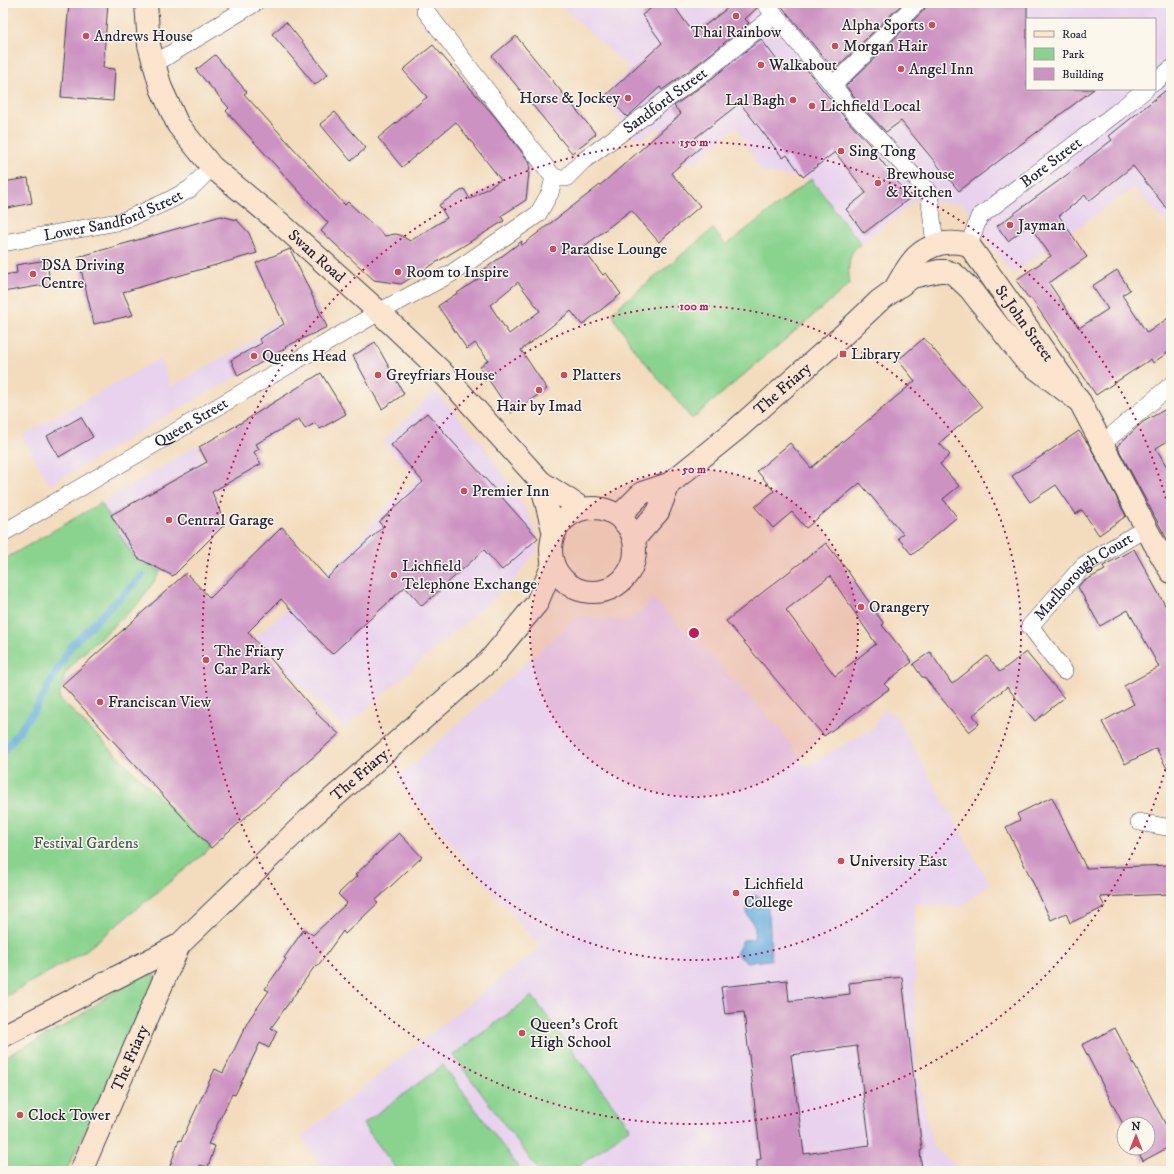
<svg xmlns="http://www.w3.org/2000/svg" width="1174" height="1174" font-family="'IM FELL DW Pica',serif">
  <rect width="100%" height="100%" fill="#fbf7ec"/>
  <filter id="ink" filterUnits="userSpaceOnUse"><feTurbulence type="fractalNoise" baseFrequency=".025" numOctaves="2"/><feDisplacementMap in="SourceGraphic" scale="8" xChannelSelector="R" yChannelSelector="G"/><feConvolveMatrix kernelMatrix="1 2 1 2 8 2 1 2 1" color-interpolation-filters="sRGB"/></filter>
  <filter id="wash" filterUnits="userSpaceOnUse"><feTurbulence type="fractalNoise" baseFrequency=".012" numOctaves="4" result="noise"/><feDisplacementMap in="SourceGraphic" scale="16" xChannelSelector="R" yChannelSelector="G"/><feGaussianBlur stdDeviation="0.9" result="paint"/><feColorMatrix in="noise" values="0 0 0 0 0 0 0 0 0 0 0 0 0 0 0 0 0 1.4 0 .05"/><feComposite in="paint" operator="in"/></filter>
  <g filter="url(#wash)">
    <rect width="100%" height="100%" fill="#f3dcbd"/>
    <!-- built -->
    <path fill="#e8d2ee" fill-rule="evenodd" d="M558,3H1171V228L1133,188L1013,274L993,248L964,205L916,200L861,244L811,179L762,172L736,126L692,165L658,127L639,141L624,125L602,97L630,69ZM1027,19H1155V89H1027Z
      M276,320L291,347L180,408L50,485L21,436L161,358L170,387L259,337L258,335Z
      M435,390L481,442L525,507L535,530L537,550L511,584L447,638L344,729L255,638L338,563L391,502L417,479L383,442Z
      M197,445L223,516L229,522L173,576L135,559L101,503Z
      M653,599L719,665L780,730L806,766L874,728L883,709L896,716L990,884L959,908L915,903L916,1067L933,1147L963,1171H323L302,1136L540,947L396,779L578,617L621,620L628,623Z"/>
    <!-- green -->
    <path fill="#8ad38f" stroke="#567a65" d="M811,179L861,244C858,246 855,248 853,251C848,260 848,274 850,284L692,419L630,344C627,332 613,324 613,311L713,229L726,245Z
      M101,503L135,559L161,571L139,603L79,657L65,674L59,698L211,848L85,951L3,998V560Z
      M146,970L157,978L66,1171H3V1058L66,1025Z
      M532,996L630,1128L572,1171H539L453,1055Z
      M443,1065L521,1171H398L363,1124Z"/>
    <!-- water -->
    <path fill="#69afdf" stroke="#46688d" d="M753,895C758,896 764,899 766,903C771,914 770,947 771,960L747,962L736,954L743,940L754,939L755,927L747,914V902Z"/>
    <g fill="none" stroke-linecap="round" stroke-linejoin="round">
      <!-- stream -->
      <path stroke="#69afdf" stroke-width="7" d="M3,753L36,708L71,646L143,575"/>
    </g>
    <g id="blocks">
      <!-- building -->
      <path fill="#cc92c2" fill-rule="evenodd" d="M69,3H108L103,68L115,69L113,101L61,97Z
        M658,3H672L694,34L734,3H755L757,8L745,19L749,23L698,64L662,90L660,87L627,117L606,95L662,43L642,15Z
        M779,3H903L834,70Z
        M927,3H1027V89H1094L959,191L901,121L886,132L861,106L846,86L924,10Z
        M286,22L328,74L315,85L272,34Z
        M516,36L596,134L572,153L492,56Z
        M761,39L786,72L800,61L845,118L870,145V146L910,198L864,233L846,209L866,193L835,152L803,177L787,155L783,158L740,103L695,138L702,146L671,173L700,206L659,242L631,210L582,248L603,275L606,273L621,294L582,325L571,311L521,350L547,389L511,413L480,367L488,360L475,343L467,349L438,306L484,275L481,272L522,241L521,246L604,182L681,114L674,106L710,80ZM518,282L540,311L509,334L490,305Z
        M433,45L496,118L530,163L526,200L501,216L504,221L401,284L374,280L321,231L328,223L226,111L229,108L196,70L215,55L247,92L244,94L345,205L348,202L385,236L395,234L400,235L410,241L447,218L439,205L464,189L470,199L501,180L456,122L402,167L378,138L427,97L403,70Z
        M1171,86V214L1133,166L1089,201L1085,195L1059,216L1087,257L1049,283L1079,328L1108,309L1092,286L1117,270L1130,290L1122,295L1147,333L1171,316V350L1153,363L1151,359L1096,395L1031,298L1029,299L1016,280L1051,256L1029,225L1008,241L997,226L1068,174L1112,140L1109,136Z
        M335,112L366,148L351,161L320,124Z
        M28,178L32,203L3,209V182Z
        M221,216L237,220L249,233L257,253L123,292L133,315L94,324L78,257Z
        M290,249L327,327L285,347L286,348L238,376L231,360L262,343L259,339L284,324L256,263Z
        M47,260L50,284L3,292V275L17,273L16,265Z
        M924,338L982,407L939,443L950,455L940,464L959,486L943,499L957,517L912,555L898,538L903,534L860,483L806,528L792,512L773,528L755,507L774,491L757,471L790,443L811,468L915,381L898,360Z
        M375,342L404,394L382,409L353,356Z
        M321,373L346,414L320,429L315,423L305,429L299,419L256,444L259,449L254,452L261,464L212,492L225,524L173,576L138,558L111,515L207,462L199,447L244,421Z
        M1171,406V439L1156,448L1171,474V547L1117,446L1143,422Z
        M427,413L538,538L502,570L484,550L422,606L405,587L332,654L281,599L248,632L321,718L339,734L211,848L62,685L186,573L210,598L282,527L327,578L383,527L379,522L423,482L391,445Z
        M81,417L93,437L59,457L47,436Z
        M1079,431L1089,445L1126,516L1099,535L1082,510L1076,514L1056,485L1030,502L1012,476Z
        M826,543L847,570L884,624L882,625L912,662L884,684L889,689L824,736L726,621ZM830,576L876,644L835,676L786,610Z
        M1134,549L1171,616V776L1156,748L1125,764L1102,722L1134,704L1124,686L1159,667L1128,610L1100,626L1078,587L1082,582L1105,570L1103,566Z
        M930,652L952,684L987,656L1000,672L1026,652L1064,698L1035,721L1007,687L973,715L979,724L969,732L924,677H922L913,664Z
        M1052,797L1086,868L1171,865V894L1100,897L1105,907L1070,923L1066,913L1051,920L1006,827L1020,820L1017,814Z
        M399,833L422,857L375,901L378,903L345,934L343,931L317,967L315,966L271,1028L277,1031L269,1048L260,1043L235,1095L232,1094L208,1144L215,1146L208,1167L200,1165L198,1171H182L170,1166L179,1140L181,1141L215,1069L223,1073L248,1021L269,991L265,989L286,959L284,958L304,929L313,935L347,903L338,894L357,876L355,875Z
        M902,977L922,1150L920,1151L922,1171H757V1160L761,1159L744,1012L725,1014L721,987L787,980L789,1001L850,994L849,983ZM857,1046L870,1145L804,1154L791,1055Z
        M1115,1028L1171,1135V1146L1143,1161L1136,1148H1148V1124H1124V1126L1082,1045Z"/>
    </g>
  </g>
  <g filter="url(#ink)">
    <use href="#blocks" fill-opacity="0" stroke="#413e4e" stroke-width="1"/>
    <g fill="none" stroke-linecap="round" stroke-linejoin="round">
      <!-- street casing -->
      <g stroke="#413e4e" stroke-width="18">
        <g id="street">
          <path d="M765,3L833,85L853,112L929,192L935,245"/>
          <path d="M154,64L255,3"/>
          <path d="M1155,82L1171,69"/>
          <path d="M833,85L917,3"/>
          <path id="s1" d="M554,178H566L583,161L704,72L775,15"/>
          <path id="s2" d="M3,243L123,221L168,201L190,189L212,167"/>
          <path id="s3" d="M969,245L979,217L1116,113L1146,89"/>
          <path d="M1102,444L1171,385"/>
          <path id="s4" d="M3,533L379,312L452,273L538,214L550,193L554,178L425,10"/>
          <path id="s5" d="M1064,671L1030,626L1084,565L1146,528"/>
          <path d="M1139,822L1171,828"/>
        </g>
      </g>
      <!-- secondary casing -->
      <g stroke="#413e4e" stroke-width="24">
        <g id="secondary">
          <path id="s6" d="M146,3L149,45L161,88L178,125L212,167L280,223L379,312L441,371L541,482L583,509"/>
          <path id="s7" d="M896,287C901,278 911,261 918,255C933,243 951,240 969,245L1080,402L1154,543L1171,572"/>
          <path d="M541,482L554,534"/>
          <circle cx="593" cy="550" r="42"/>
          <path id="s8" d="M619,516L642,493L669,484L737,429L841,337L879,301L912,277L939,271H946L954,274L970,289L1024,359L1080,402"/>
          <path d="M634,539L658,512L669,484"/>
          <path id="s9" d="M3,1036L179,945L308,820L489,661L537,603L553,564"/>
          <path id="s10" d="M81,1171L179,945"/>
        </g>
      </g>
      <!-- street -->
      <use href="#street" stroke="#fff" stroke-width="17"/>
      <!-- secondary -->
      <use href="#secondary" stroke="#fbe5cf" stroke-width="22"/>
    </g>
  </g>
  <!-- distance rings -->
  <circle cx="694" cy="633" r="164" fill="#c2185b" fill-opacity=".12"/>
  <g fill="none" stroke="#c2185b" stroke-width="2" stroke-dasharray="2 4">
    <circle cx="694" cy="633" r="164"/>
    <circle cx="694" cy="633" r="327"/>
    <path d="M1170 752A491 491 0 1 1 1170 514"/>
  </g>
  <!-- markers -->
  <g fill="#d1495b" stroke="#fbf7ec" stroke-width="1.5">
    <circle cx="736" cy="16" r="4"/>
    <circle cx="932" cy="25" r="4"/>
    <circle cx="86" cy="36" r="4"/>
    <circle cx="835" cy="46" r="4"/>
    <circle cx="761" cy="65" r="4"/>
    <circle cx="901" cy="69" r="4"/>
    <circle cx="628" cy="98" r="4"/>
    <circle cx="793" cy="100" r="4"/>
    <circle cx="812" cy="106" r="4"/>
    <circle cx="841" cy="151" r="4"/>
    <circle cx="878" cy="183" r="4"/>
    <circle cx="1010" cy="225" r="4"/>
    <circle cx="553" cy="249" r="4"/>
    <circle cx="398" cy="272" r="4"/>
    <circle cx="33" cy="274" r="4"/>
    <rect x="839" y="350" width="8" height="8" rx="2"/>
    <circle cx="254" cy="356" r="4"/>
    <circle cx="378" cy="375" r="4"/>
    <circle cx="564" cy="375" r="4"/>
    <circle cx="539" cy="390" r="4"/>
    <circle cx="464" cy="491" r="4"/>
    <circle cx="169" cy="520" r="4"/>
    <circle cx="394" cy="575" r="4"/>
    <circle cx="861" cy="607" r="4"/>
    <circle cx="206" cy="660" r="4"/>
    <circle cx="100" cy="702" r="4"/>
    <circle cx="841" cy="861" r="4"/>
    <circle cx="736" cy="893" r="4"/>
    <circle cx="522" cy="1033" r="4"/>
    <circle cx="20" cy="1115" r="4"/>
  </g>
  <g text-anchor="middle" dominant-baseline="central" stroke-width="3" stroke-linejoin="round" paint-order="stroke">
    <!-- poi labels -->
    <g font-size="16" fill="#22223b" stroke="#fbf7ec" text-anchor="start">
      <text x="924" y="25" text-anchor="end">Alpha Sports</text>
      <text x="736" y="32" text-anchor="middle">Thai Rainbow</text>
      <text x="94" y="36">Andrews House</text>
      <text x="843" y="46">Morgan Hair</text>
      <text x="769" y="65">Walkabout</text>
      <text x="909" y="69">Angel Inn</text>
      <text x="620" y="98" text-anchor="end">Horse &amp; Jockey</text>
      <text x="785" y="100" text-anchor="end">Lal Bagh</text>
      <text x="820" y="106">Lichfield Local</text>
      <text x="849" y="151">Sing Tong</text>
      <text x="886" y="174">Brewhouse<tspan x="886" dy="18">&amp; Kitchen</tspan></text>
      <text x="1018" y="225">Jayman</text>
      <text x="561" y="249">Paradise Lounge</text>
      <text x="41" y="265">DSA Driving<tspan x="41" dy="18">Centre</tspan></text>
      <text x="406" y="272">Room to Inspire</text>
      <text x="851" y="354">Library</text>
      <text x="262" y="356">Queens Head</text>
      <text x="386" y="375">Greyfriars House</text>
      <text x="572" y="375">Platters</text>
      <text x="539" y="406" text-anchor="middle">Hair by Imad</text>
      <text x="472" y="491">Premier Inn</text>
      <text x="177" y="520">Central Garage</text>
      <text x="402" y="566">Lichfield<tspan x="402" dy="18">Telephone Exchange</tspan></text>
      <text x="869" y="607">Orangery</text>
      <text x="214" y="651">The Friary<tspan x="214" dy="18">Car Park</tspan></text>
      <text x="108" y="702">Franciscan View</text>
      <text x="849" y="861">University East</text>
      <text x="744" y="884">Lichfield<tspan x="744" dy="18">College</tspan></text>
      <text x="530" y="1024">Queen's Croft<tspan x="530" dy="18">High School</tspan></text>
      <text x="28" y="1115">Clock Tower</text>
    </g>
    <!-- street labels -->
    <g font-size="16" fill="#22223b" stroke="#fbf7ec">
      <text stroke="none"><textPath href="#s1" startOffset="138">Sandford Street</textPath></text>
      <text stroke="none"><textPath href="#s3" startOffset="120">Bore Street</textPath></text>
      <text stroke="none"><textPath href="#s2" startOffset="114">Lower Sandford Street</textPath></text>
      <text stroke="none"><textPath href="#s6" startOffset="319">Swan Road</textPath></text>
      <text stroke="none"><textPath href="#s7" startOffset="189">St John Street</textPath></text>
      <text stroke="none"><textPath href="#s8" startOffset="209">The Friary</textPath></text>
      <text stroke="none"><textPath href="#s4" startOffset="218">Queen Street</textPath></text>
      <text stroke="none"><textPath href="#s5" startOffset="130">Marlborough Court</textPath></text>
      <text stroke="none"><textPath href="#s9" startOffset="446">The Friary</textPath></text>
      <text stroke="none"><textPath href="#s10" startOffset="123">The Friary</textPath></text>
    </g>
    <!-- park labels -->
    <g font-size="16" fill="#415754" stroke="#fbf7ec">
      <text x="86" y="843">Festival Gardens</text>
    </g>
  </g>
  <circle cx="694" cy="633" r="6" fill="#c2185b" stroke="#fbf7ec" stroke-width="2"/>
  <g font-size="12" text-anchor="middle" font-weight="bold" fill="#c2185b" stroke="#fbf7ec" stroke-width="3" stroke-linejoin="round" paint-order="stroke">
    <text x="694" y="146">150 m</text>
    <text x="694" y="310">100 m</text>
    <text x="694" y="473">50 m</text>
  </g>
  <!-- margin -->
  <rect width="1174" height="1174" fill="none" stroke="#fbf7ec" stroke-width="16"/>
  <!-- legend -->
  <rect x="1026" y="18" width="130" height="72" fill="#fbf7ec" stroke="#a4a2a5"/>
  <rect x="1034" y="31" width="20" height="6" fill="#fbe5cf" stroke="#a4a2a5"/>
  <text x="1062" y="38" font-size="12" fill="#22223b">Road</text>
  <rect x="1034" y="48" width="20" height="12" fill="#8ad38f" stroke="#a4a2a5"/>
  <text x="1062" y="58" font-size="12" fill="#22223b">Park</text>
  <rect x="1034" y="68" width="20" height="12" fill="#cc92c2" stroke="#a4a2a5"/>
  <text x="1062" y="78" font-size="12" fill="#22223b">Building</text>
  <!-- north arrow -->
  <g transform="translate(1136 1136)"><circle r="19" fill="#fbf7ec" stroke="#a4a2a5"/>
  <path d="M0-3L7 15L0 10L-7 15Z" fill="#d1495b"/>
  <text y="-6" font-size="11" font-weight="bold" text-anchor="middle" fill="#22223b">N</text>
  </g>
</svg>
